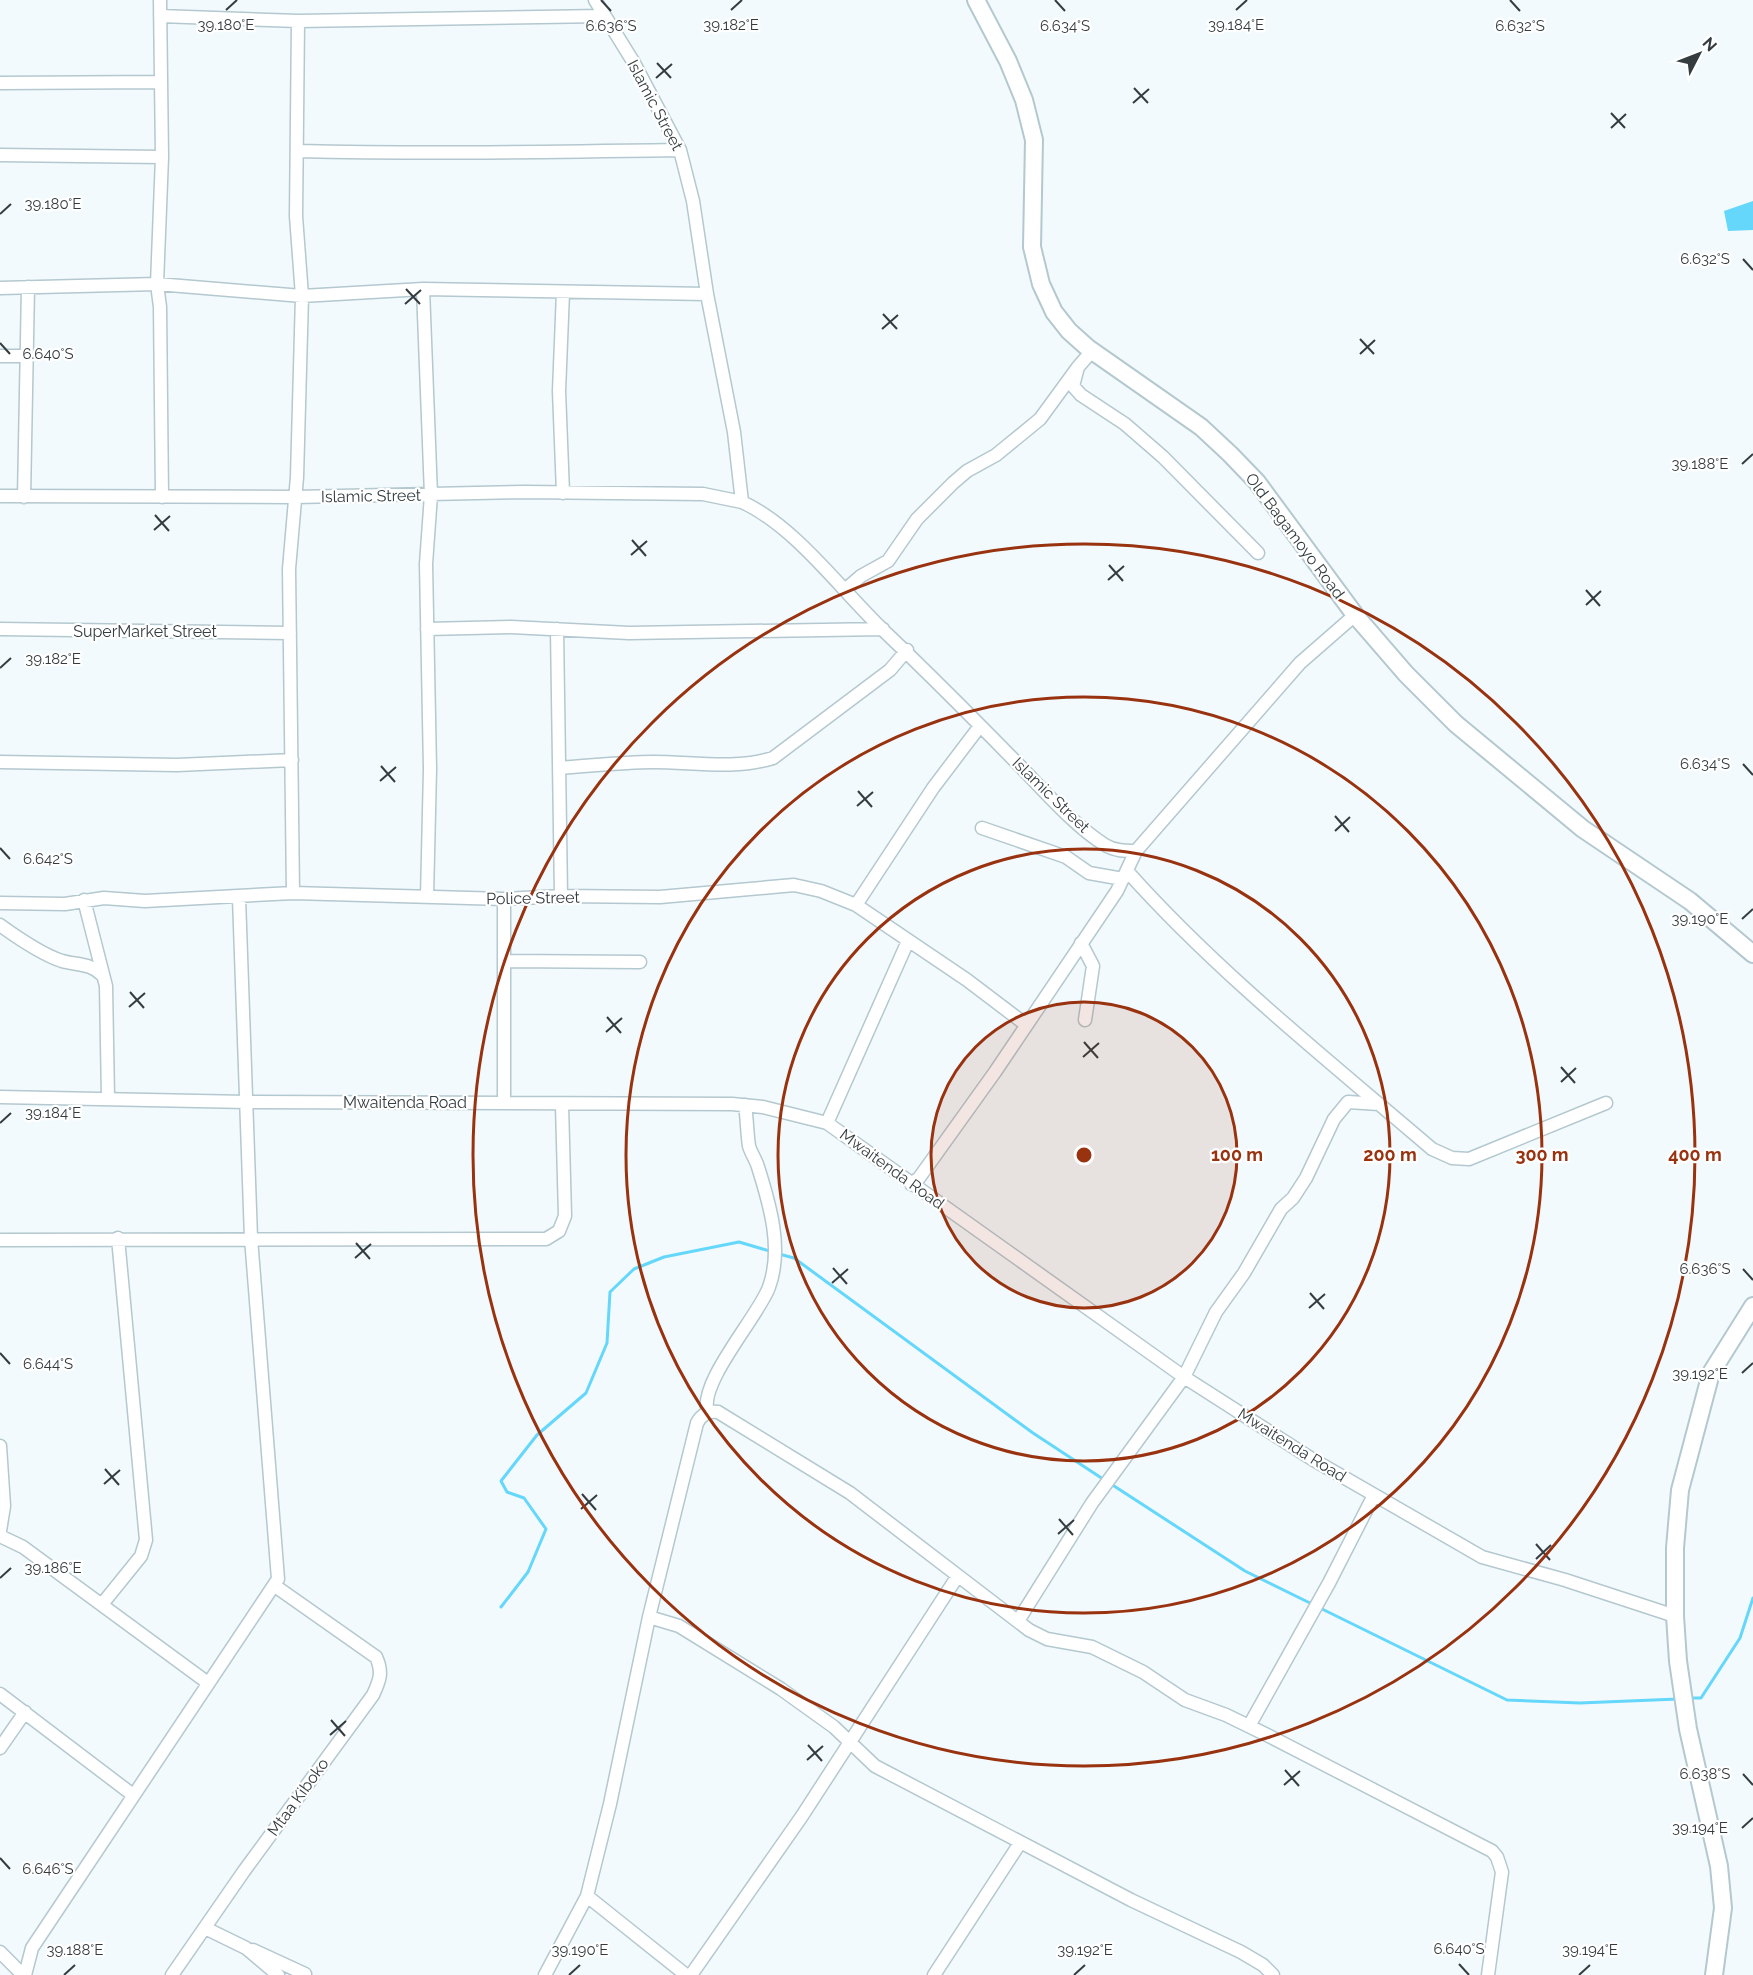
<svg xmlns="http://www.w3.org/2000/svg" width="1753" height="1975" font-family="Raleway,sans-serif">
  <rect width="100%" height="100%" fill="#f2fafd"/>
  <!-- water -->
  <path fill="#64d7fb" d="M1753,201V230L1728,231L1724,211Z"/>
  <g fill="none" stroke-linecap="round" stroke-linejoin="round">
    <!-- stream -->
    <path stroke="#64d7fb" stroke-width="3" d="M779,1254L794,1258L1033,1433L1106,1481
      M1111,1484L1245,1571L1314,1605
      M501,1607L528,1572L546,1529L524,1498L507,1492L501,1481L537,1435L586,1393L607,1343L610,1292L634,1269L664,1257L739,1242L773,1252
      M1320,1608L1507,1700L1580,1703L1678,1699
      M1688,1698H1701L1740,1638L1753,1598"/>
    <!-- street casing -->
    <g stroke="#b4c8cf" stroke-width="15">
      <path id="street" d="M160,0L162,157L157,284L160,307L162,497
        M595,0L634,63L680,150L693,201L707,294L734,432L742,502C795,526 841,590 883,630C928,673 972,717 1015,761C1042,788 1073,825 1105,845C1115,851 1125,851 1136,851L1300,663L1355,615
        M160,16L298,21L603,16
        M0,83L161,82
        M298,151C425,154 552,152 680,150
        M0,155L162,157
        M0,288L157,284L302,296L423,289L707,294
        M423,289L431,495L426,564L430,769L427,897
        M1092,351L1078,367L1073,386L1081,395L1125,424L1163,457L1258,553
        M0,356H27
        M563,493L559,391L563,292
        M0,496L295,497L525,492L703,494L742,502
        M24,497L28,287
        M846,589L861,576L888,561L917,519L953,483L967,471L996,455L1040,419L1078,367
        M0,629L290,633
        M427,629L511,627L629,633L883,629
        M557,629L561,896
        M0,762L177,765L292,760
        M559,768C590,766 622,762 653,762C693,762 734,770 773,758L890,670L907,650
        M982,828L1066,857L1089,873L1123,879
        M1127,871C1217,972 1328,1060 1432,1149L1452,1158L1469,1159L1606,1103
        M293,893L289,569L297,477L302,296L296,216L298,21
        M84,900L106,986L108,1098
        M0,903L65,904L104,898L145,901L293,893L504,899L561,896L660,897L794,885L821,891L856,905L967,980L1025,1024
        M856,905L933,788L980,726
        M0,925C18,938 41,954 62,961C76,965 91,963 102,975
        M1081,943L1093,966L1085,1020
        M506,961L640,962
        M0,1097L247,1102L732,1104L763,1107L827,1123L1184,1377L1312,1459L1482,1557L1565,1580L1675,1616
        M504,1102V899
        M827,1123L908,941
        M911,1184L919,1178L995,1072L1117,891L1136,851
        M0,1240L546,1239L559,1231L565,1216L562,1105
        M708,1412C697,1384 760,1314 769,1287C783,1249 770,1205 758,1167C756,1160 751,1153 749,1146C747,1133 747,1118 745,1105
        M0,1446L4,1506L0,1531
        M0,1536L23,1547L208,1683
        M103,1603L141,1556L146,1540L118,1238
        M649,1617L679,1626L781,1689L834,1727L875,1766L1131,1900L1241,1952L1263,1965L1273,1975
        M1018,1621L1092,1503L1184,1377L1216,1312L1244,1273L1281,1209L1293,1198L1306,1178L1334,1119L1348,1102L1379,1104
        M0,1694L133,1795
        M1249,1726L1329,1583L1374,1495
        M0,1748L25,1712
        M587,1896L686,1975
        M205,1928L246,1948L278,1975
        M253,1950L305,1974
        M0,1952L23,1975
        M25,1975L32,1948L278,1579L251,1238L239,898
        M172,1975L244,1871L373,1695C380,1680 383,1672 376,1657L275,1586
        M545,1975L587,1896L610,1804L649,1617L697,1423C702,1414 708,1411 718,1412L850,1493L1029,1630L1047,1639L1092,1647L1143,1672L1185,1700L1226,1715L1269,1736L1492,1851L1497,1857L1502,1872L1488,1975
        M691,1975L802,1816L957,1577
        M934,1975L1020,1843"/>
    </g>
    <!-- secondary casing -->
    <g stroke="#b4c8cf" stroke-width="20">
      <path id="secondary" d="M976,0L1008,61L1024,100L1034,140L1032,247L1041,284L1054,312L1069,331L1088,348L1201,427L1230,454L1257,482L1355,615L1406,674L1456,724L1583,829L1690,901L1753,954
        M1714,1975L1723,1908L1719,1866L1688,1729L1678,1661L1675,1616V1548L1680,1490L1711,1373L1753,1306"/>
    </g>
    <!-- street -->
    <use href="#street" stroke="#fff" stroke-width="12"/>
    <!-- secondary -->
    <use href="#secondary" stroke="#fff" stroke-width="16"/>
  </g>
  <!-- ticks -->
  <path fill="none" stroke="#343c3f" stroke-width="2" d="M601,0L611,11M1055,0L1065,11M1510,0L1520,11M226,10L237,0M731,10L742,0M1236,10L1247,0M657,63L671,78M656,78L672,64M1134,88L1148,103M1133,103L1149,89M1611,113L1625,128M1611,128L1626,114M0,214L11,204M1743,259L1753,270M406,289L420,304M405,304L421,290M883,314L897,329M882,329L898,315M1360,339L1374,354M0,343L10,354M1360,354L1375,340M1742,464L1753,454M155,515L169,531M154,530L170,516M632,540L646,556M631,555L647,541M1109,565L1123,581M1108,580L1124,566M1586,590L1600,606M1586,605L1601,591M0,668L11,658M1743,764L1753,775M381,766L395,782M380,781L396,767M858,791L872,807M857,806L873,792M1335,816L1349,832M1335,831L1350,817M0,848L10,859M1742,919L1753,909M130,992L144,1008M129,1007L145,993M607,1017L621,1033M606,1032L622,1018M1084,1042L1098,1058M1083,1057L1099,1043M1561,1067L1575,1083M1561,1082L1576,1068M0,1123L11,1113M356,1243L370,1259M355,1258L371,1244M833,1268L847,1284M1743,1269L1753,1280M832,1283L848,1269M1310,1293L1324,1309M1309,1308L1325,1294M0,1353L10,1364M1742,1373L1753,1363M105,1469L119,1485M104,1484L120,1470M582,1494L596,1510M581,1509L597,1495M1059,1519L1073,1535M1058,1534L1074,1520M1536,1544L1550,1560M1536,1559L1551,1545M0,1578L11,1568M331,1720L345,1736M330,1735L346,1721M808,1745L822,1761M807,1760L823,1746M1285,1770L1299,1786M1743,1774L1753,1785M1284,1785L1300,1771M1742,1828L1753,1818M0,1858L10,1869M1459,1964L1469,1975M64,1975L75,1965M569,1975L580,1965M1074,1975L1085,1965M1579,1975L1590,1965"/>
  <!-- distance rings -->
  <circle cx="1084" cy="1155" r="153" fill="#99320f" fill-opacity=".12"/>
  <g fill="none" stroke="#99320f" stroke-width="3">
    <circle cx="1084" cy="1155" r="153"/>
    <circle cx="1084" cy="1155" r="306"/>
    <circle cx="1084" cy="1155" r="458"/>
    <circle cx="1084" cy="1155" r="611"/>
  </g>
  <g text-anchor="middle" dominant-baseline="central" stroke-width="4.5" stroke-linejoin="round" paint-order="stroke">
    <!-- street labels -->
    <g font-size="16" fill="#343c3f" stroke="#fff">
      <text transform="translate(655 105) rotate(62)">Islamic Street</text>
      <text transform="translate(371 496) rotate(-1)">Islamic Street</text>
      <text transform="translate(1295 536) rotate(53)">Old Bagamoyo Road</text>
      <text x="145" y="631">SuperMarket Street</text>
      <text transform="translate(1051 795) rotate(44)">Islamic Street</text>
      <text transform="translate(533 898) rotate(-1)">Police Street</text>
      <text x="405" y="1102">Mwaitenda Road</text>
      <text transform="translate(892 1169) rotate(36)">Mwaitenda Road</text>
      <text transform="translate(1292 1445) rotate(32)">Mwaitenda Road</text>
      <text transform="translate(298 1797) rotate(-54)">Mtaa Kiboko</text>
    </g>
  </g>
  <g font-size="15" text-anchor="middle" fill="#343c3f" stroke="#fff" stroke-width="4.5" stroke-linejoin="round" paint-order="stroke">
    <text x="1236" y="30">39.184°E</text>
    <text x="226" y="30">39.180°E</text>
    <text x="731" y="30">39.182°E</text>
    <text x="1065" y="31">6.634°S</text>
    <text x="611" y="31">6.636°S</text>
    <text x="1520" y="31">6.632°S</text>
    <text x="53" y="209">39.180°E</text>
    <text x="1705" y="264">6.632°S</text>
    <text x="48" y="359">6.640°S</text>
    <text x="1700" y="469">39.188°E</text>
    <text x="53" y="664">39.182°E</text>
    <text x="1705" y="769">6.634°S</text>
    <text x="48" y="864">6.642°S</text>
    <text x="1700" y="924">39.190°E</text>
    <text x="53" y="1118">39.184°E</text>
    <text x="1705" y="1274">6.636°S</text>
    <text x="48" y="1369">6.644°S</text>
    <text x="1700" y="1379">39.192°E</text>
    <text x="53" y="1573">39.186°E</text>
    <text x="1705" y="1779">6.638°S</text>
    <text x="1700" y="1833">39.194°E</text>
    <text x="48" y="1874">6.646°S</text>
    <text x="1459" y="1954">6.640°S</text>
    <text x="75" y="1955">39.188°E</text>
    <text x="580" y="1955">39.190°E</text>
    <text x="1085" y="1955">39.192°E</text>
    <text x="1590" y="1955">39.194°E</text>
  </g>
  <circle cx="1084" cy="1155" r="9" fill="#99320f" stroke="#fff" stroke-width="3"/>
  <g font-size="18" text-anchor="middle" font-weight="bold" fill="#99320f" stroke="#fff" stroke-width="4.5" stroke-linejoin="round" paint-order="stroke">
    <text x="1237" y="1161">100 m</text>
    <text x="1390" y="1161">200 m</text>
    <text x="1542" y="1161">300 m</text>
    <text x="1695" y="1161">400 m</text>
  </g>
  <!-- north arrow -->
  <g transform="translate(1699 54) rotate(48)" stroke="#ffffff" stroke-width="4.5" paint-order="stroke">
  <path d="M0-4.5L10 22L0 15L-10 22Z" fill="#343c3f"/>
  <text y="-9" font-size="16" font-weight="bold" text-anchor="middle" fill="#343c3f">N</text>
  </g>
</svg>
